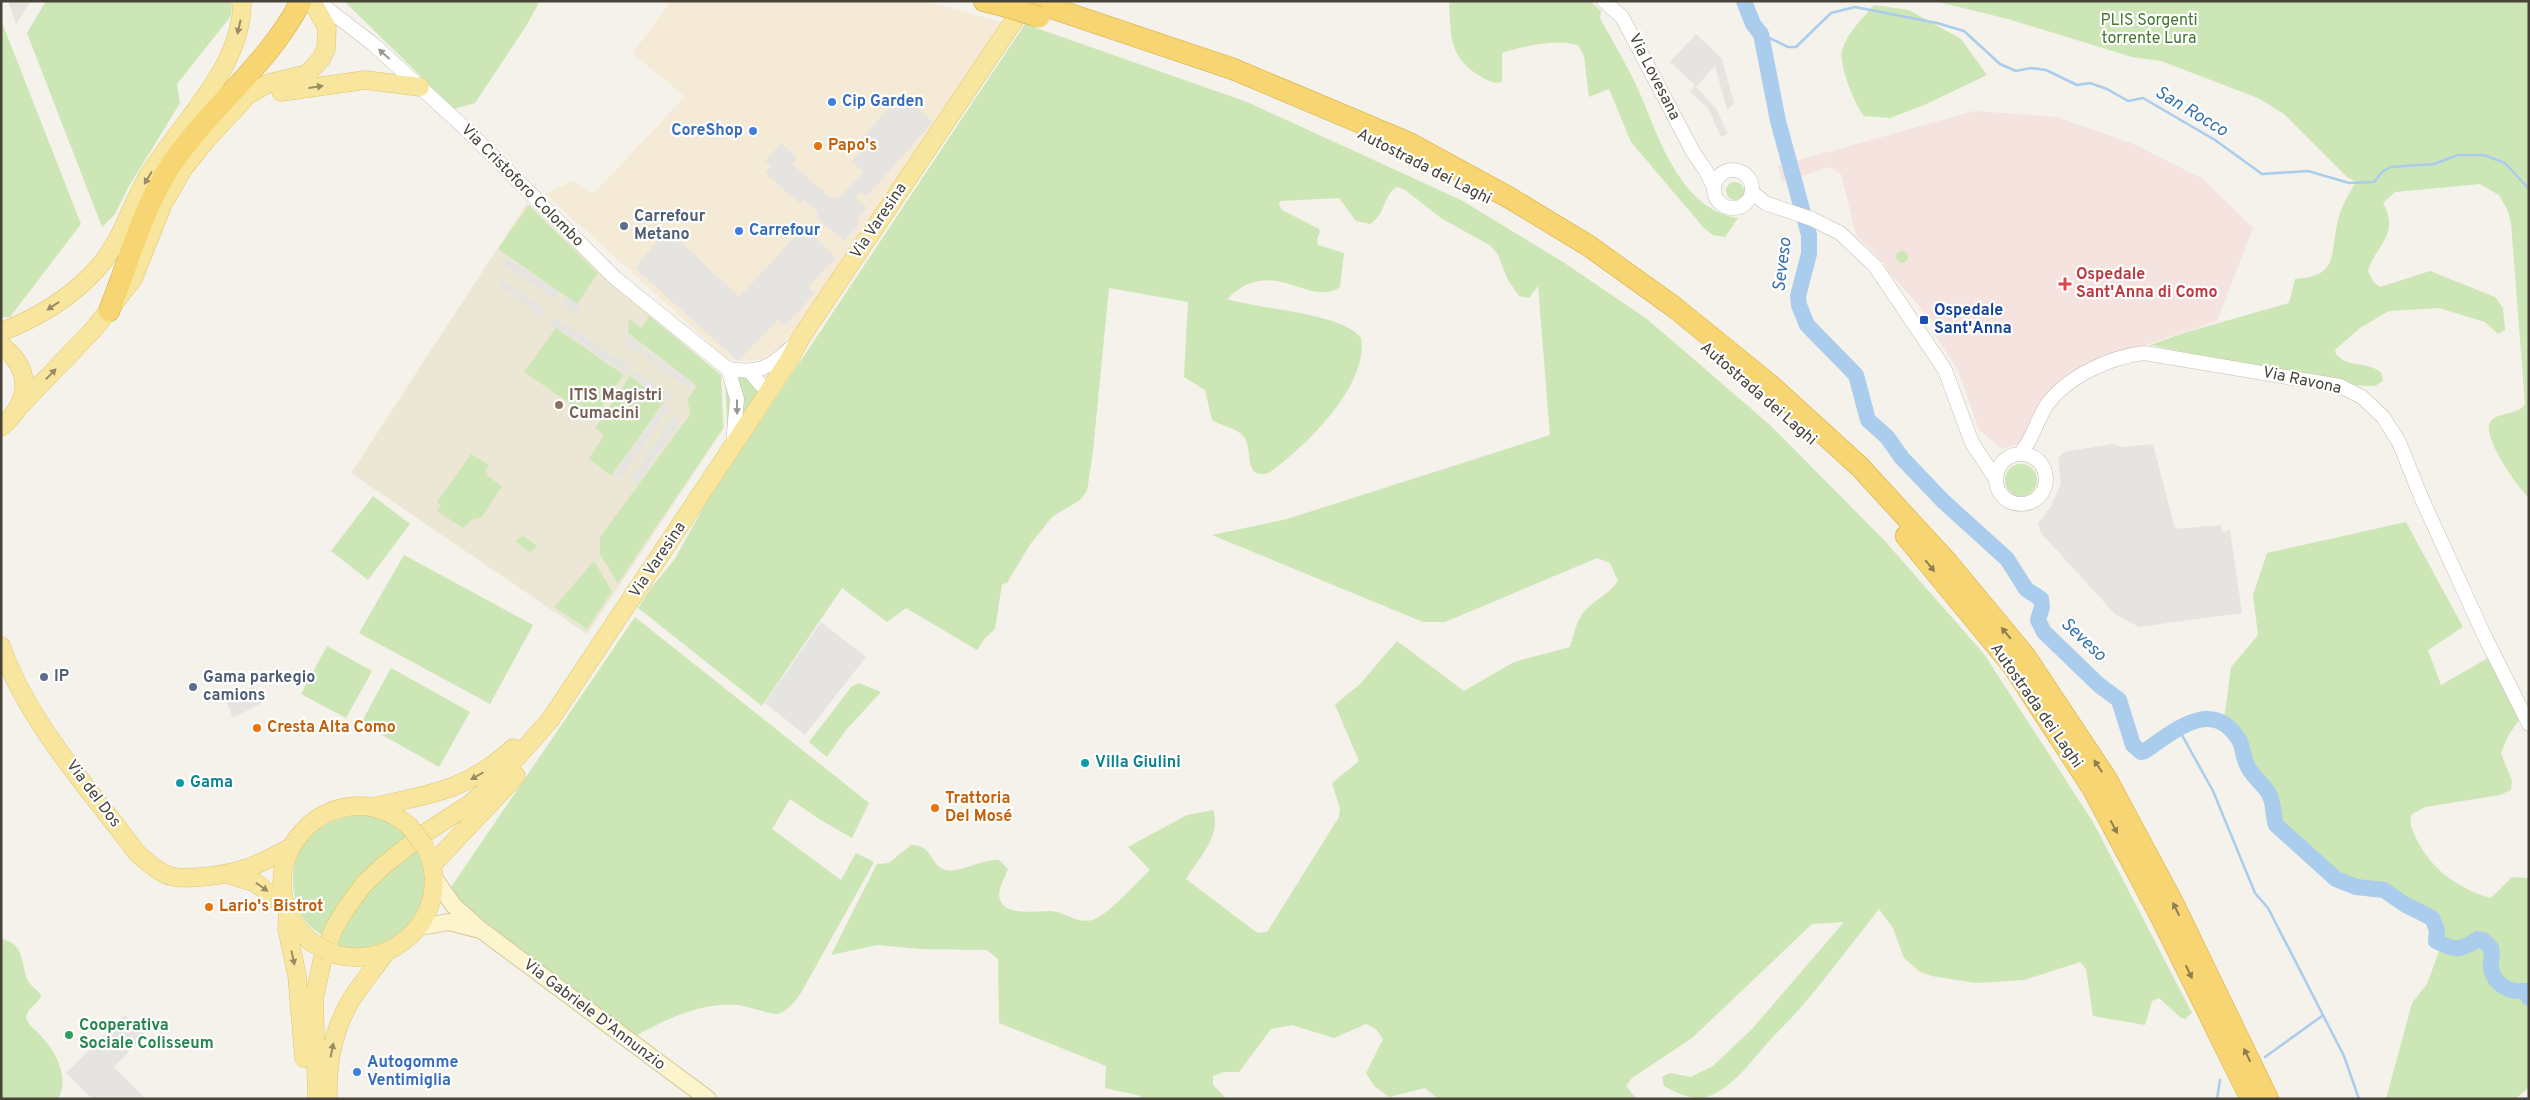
<svg xmlns="http://www.w3.org/2000/svg" width="2530" height="1100" font-family="Overpass,sans-serif">
  <rect width="100%" height="100%" fill="#f4f2ea"/>
  <!-- commercial -->
  <path fill="#f4ead6" d="M671,1H924L1001,22L821,293L782,346L760,360L738,361L726,358L546,194L572,181L593,194L685,97L633,53Z"/>
  <!-- education -->
  <path fill="#ece7d4" d="M527,203L599,273L721,375L724,428L587,634L351,473Z"/>
  <!-- medical -->
  <path fill="#f4e3de" d="M1974,111L2057,117L2136,145L2203,179L2253,228L2217,321L2115,355L2066,382L2023,442L2003,449L1979,430L1958,370L1935,335L1937,326L1887,270L1885,264L1856,235L1841,174L1830,167L1782,182L1778,166Z"/>
  <!-- green -->
  <path fill="#cce6b5" d="M46,1H232L231,16L177,84L180,103L128,188L115,214L102,227L27,33Z
    M344,1H540L526,26L475,103L454,109Z
    M1449,1H1590L1601,11L1600,18C1613,42 1627,65 1638,89C1658,135 1680,210 1738,218L1725,237L1713,235L1704,228L1631,142L1609,89L1589,97L1584,56L1579,46C1561,37 1521,47 1502,53V82C1493,84 1487,80 1480,76C1448,57 1451,34 1449,1Z
    M1934,1H2529V498C2518,488 2479,433 2491,421C2500,411 2517,416 2525,404L2511,223L2508,211L2499,195L2480,184L2395,192L2383,203C2401,235 2374,247 2368,271L2374,283L2380,287L2430,271L2495,297L2503,308L2505,330L2498,334L2485,322L2439,308L2389,311L2360,328L2335,350L2336,354C2349,369 2364,360 2381,372L2383,381L2375,386L2342,385L2150,345L2187,332L2289,303L2295,279C2338,276 2330,257 2337,225C2340,209 2347,196 2356,182L2347,177L2284,114L2258,98L2161,61L2132,57L2008,19Z
    M1874,5L1909,10L1961,39L1987,75L1924,105L1890,118L1864,116C1855,106 1838,63 1842,50C1848,32 1862,19 1874,5Z
    M1,20L81,224L10,317H1Z
    M1025,24L1247,102L1461,200L1563,262L1647,319L1770,425L1884,540L1984,654L2093,822L2192,1013L2185,1019L2180,1017L2159,998L2152,1001L2145,1025L2093,1016L2086,969L2080,962L2024,980L1976,983L1932,976L1920,972L1904,958L1893,928L1879,909C1851,944 1825,980 1795,1014C1787,1023 1777,1032 1769,1041C1752,1060 1730,1092 1703,1098C1691,1100 1674,1092 1664,1086L1662,1077L1670,1073L1691,1077L1713,1066L1752,1029L1844,922L1812,924L1692,1038L1632,1078L1626,1086L1637,1099H1438L1425,1088L1389,1097L1374,1086L1366,1073L1383,1039L1376,1029L1366,1024L1334,1038L1292,1025L1271,1029L1239,1072H1224L1213,1076V1085L1227,1099H1140L1141,1096L1105,1088L1106,1066L999,1023L998,959L987,950L921,949L877,945L831,955L877,864L889,863L911,845C931,845 929,860 941,868C955,877 983,858 999,860L1008,869C1005,878 995,892 1001,902C1008,916 1039,911 1051,911C1067,912 1080,928 1099,917C1117,905 1134,885 1150,870L1128,847L1187,815L1213,810C1222,835 1199,858 1186,879L1252,929L1258,933L1267,932L1339,817L1340,809L1332,783L1359,761L1335,705L1361,683L1397,641L1464,691L1514,662L1570,647C1573,637 1576,622 1583,613C1593,600 1609,595 1618,581L1610,563L1597,558L1445,622H1423L1212,535L1287,519L1550,435L1538,286L1529,298L1519,296L1508,280L1498,255L1491,246L1441,218L1405,190L1398,187C1384,191 1386,215 1370,224L1356,221L1339,198L1280,201L1279,205L1282,210L1319,229L1320,232L1317,239L1318,245L1344,253L1340,287C1309,309 1273,253 1227,299C1258,309 1343,313 1361,338C1369,386 1304,448 1269,473C1242,480 1254,450 1244,437C1238,428 1221,426 1212,420L1205,390L1184,377L1188,302L1109,288L1093,451L1087,491L1080,500L1052,517L1029,546L1007,583L1002,584L995,629L985,638L977,650L906,608L887,622L842,588L762,706L638,608L650,589L674,560L706,503Z
    M1726 191a9 9 0 1 1 18 0a9 9 0 1 1-18 0Z
    M529,205L598,273L577,304L498,249Z
    M1896 257a6 6 0 1 1 12 0a6 6 0 1 1-12 0Z
    M649,316L721,375L723,428L618,583L600,554V537L689,416L690,411L687,400L696,387L695,384L628,333L629,318L641,328Z
    M556,328L624,375L593,419L524,372Z
    M733,372L756,382L761,388L743,416Z
    M630,376L664,402L611,476L589,459L604,435L595,428Z
    M725,379L732,395L729,425L727,426Z
    M471,454L489,465L485,470L488,472L486,475L502,486L481,518L473,519L463,528L437,511L441,505L437,502Z
    M2005 480a16 16 0 1 1 32 0a16 16 0 1 1-32 0Z
    M373,496L410,524L368,580L331,551Z
    M2406,522L2463,627L2428,650L2441,685L2495,654L2523,714L2508,736L2501,753L2512,781L2511,790L2500,795L2425,807L2412,814C2408,824 2413,831 2417,840C2432,870 2459,889 2491,898L2512,877L2529,878V1087L2515,1099H2386L2412,1003L2427,984L2444,938L2430,914L2399,891L2342,876L2279,821L2237,732L2224,720L2231,667L2258,635L2253,595L2267,553Z
    M523,536L537,546L531,553L515,541Z
    M404,555L533,625L490,704L359,633Z
    M594,561L612,591L587,629L554,607Z
    M635,617L869,803L852,838L819,819L790,799L772,829L841,880L856,853L874,862L802,991C796,1000 789,1011 777,1014C774,1015 746,1006 737,1005C700,1002 667,1019 635,1036L480,922L449,890Z
    M327,646L372,671L346,718L301,694Z
    M391,668L470,712L439,767L361,723Z
    M859,683L881,692L846,730L827,757L809,742L852,686Z
    M368,814L396,826L409,837L324,937C316,931 307,925 302,916C285,888 292,840 324,825C338,818 353,815 368,814Z
    M416,847C424,867 428,883 423,904C416,938 364,957 334,944C353,900 381,877 416,847Z
    M1,939C24,943 21,962 27,979C30,986 37,989 41,995L40,999L29,1010L26,1017C28,1026 35,1029 40,1035C56,1051 70,1078 58,1099H1Z"/>
  <!-- parking -->
  <path fill="#e6e4e1" d="M8,1H31L16,24Z
    M1696,34L1722,59L1734,103L1727,110L1715,66L1696,87L1716,108L1728,134L1721,137L1708,108L1690,92L1695,85L1670,62Z
    M908,99L933,122L868,195L861,193L856,198L867,208L856,221L859,224L844,241L816,217L819,213L804,200L800,204L765,173L771,166L765,161L781,143L797,157L792,164L831,198L840,197L863,172L851,161L863,148L858,143L892,104L899,109Z
    M804,227L836,258L808,287L815,293L785,326L778,320L738,361L635,268L662,235L664,237L669,231L739,297Z
    M507,258L560,292L555,299L503,265Z
    M501,279L547,311L543,317L497,285Z
    M566,296L581,307L576,314L561,303Z
    M554,317L629,366L625,373L549,323Z
    M627,335L644,348L640,354L623,341Z
    M648,351L693,383L689,389L644,356Z
    M634,370L672,397L668,402L631,376Z
    M663,404L669,408L620,479L614,475Z
    M674,416L681,420L638,484L631,479Z
    M2112,444L2124,447L2153,444L2175,529L2221,525L2222,532L2230,530L2242,613L2139,627L2115,614L2041,533L2038,523L2050,508L2061,484L2058,458L2064,452Z
    M821,622L866,657L805,735L765,703Z
    M253,686L262,703L233,718L225,698Z
    M125,1015L145,1035L114,1067L146,1099H92L66,1073Z"/>
  <g fill="none" stroke-linecap="round" stroke-linejoin="round">
    <!-- stream -->
    <path stroke="#aacced" stroke-width="2.5" d="M1761,34L1788,47H1796L1831,13L1855,7L1937,23L1964,31L2000,64L2016,71L2031,68L2046,70L2077,85L2090,83L2107,89L2128,101L2143,98L2215,140L2262,174L2308,171L2349,183L2374,182L2383,171L2391,167L2434,164L2458,155H2484L2505,163L2529,189
      M2178,728L2213,791L2255,893L2268,908L2344,1056L2359,1099
      M2265,1057L2322,1016
      M2217,1099L2220,1080"/>
    <!-- river -->
    <path stroke="#aacced" stroke-width="16" d="M1744,1L1753,24L1761,34L1778,121L1809,235V254L1798,296L1799,305L1807,325L1856,375L1868,420L1887,437L1902,458L1943,501L2007,559L2026,589L2041,599L2042,607L2038,620L2044,632L2099,685L2119,700L2133,745L2141,752L2145,751C2173,732 2212,696 2239,740C2243,747 2243,757 2247,765C2251,775 2262,783 2268,792C2275,803 2272,814 2276,825L2336,879L2356,887L2384,890L2404,904L2432,918L2437,930L2436,941C2455,951 2460,951 2478,939L2483,940L2491,948C2493,955 2490,962 2491,968C2494,986 2510,992 2525,991L2529,998"/>
    <!-- tertiary casing -->
    <g stroke="#c2bdaf" stroke-width="15">
      <path id="tertiary" d="M317,1L373,44L467,130L615,278L728,369C760,374 771,367 794,345
        M1604,1L1622,17L1693,152L1706,171L1714,187
        M1714 189a19 19 0 1 1 38 0a19 19 0 1 1-38 0Z
        M1752,192L1765,203L1812,219L1840,233L1875,266L1945,370L1972,443L1996,479
        M728,369L737,399L733,444
        M750,372L768,393
        M2020,454C2033,439 2036,422 2046,406C2066,377 2110,357 2144,353L2340,386L2362,397L2383,417L2399,442L2421,497L2484,635L2529,724
        M1996 479a25 25 0 1 1 50 0a25 25 0 1 1-50 0Z"/>
    </g>
    <!-- secondary casing -->
    <g stroke="#d1c79b" stroke-width="18">
      <path id="secondary" d="M434,878L454,906L481,930L708,1099
        M420,927L449,922L476,929"/>
    </g>
    <!-- primary casing -->
    <g stroke="#dec56e" stroke-width="19">
      <path id="primary" d="M281,92L365,80L420,87
        M1,332C37,318 69,299 95,271C121,244 129,209 147,178C179,124 243,68 242,1
        M1,345C33,370 31,402 1,427
        M17,409L93,330L133,279L163,204L183,169L207,139L248,95L269,83L307,74L321,59L326,49L327,28L312,1
        M1,646C27,721 90,790 137,853C146,861 154,869 165,874C175,879 189,878 200,877C239,874 257,866 291,847
        M372,807C430,794 467,791 513,748
        M432,865L516,776
        M230,875L256,883L288,909
        M288,912L287,929L297,975L304,1058
        M311,942C233,874 329,760 409,826
        M331,953C392,973 451,917 429,855
        M328,1098C327,1064 333,1030 351,1000C361,984 374,969 385,953
        M317,1099L314,999L323,957L334,928L347,907L364,884L383,866L422,835L470,804L494,783L550,720L733,446L789,360L800,339L1027,1"/>
    </g>
    <!-- motorway casing -->
    <g stroke="#d6ab42" stroke-width="22">
      <path id="motorway" d="M984,1L1008,7
        M1031,1L1233,69L1409,143L1508,197L1589,246L1674,307L1769,384L1860,467L1948,563L2025,656L2106,778L2173,903L2268,1099
        M109,311C129,262 142,209 171,165C210,107 269,64 301,1
        M1906,536L2013,666L2093,789L2160,915L2251,1099"/>
    </g>
    <!-- tertiary -->
    <use href="#tertiary" stroke="#fff" stroke-width="14"/>
    <!-- secondary -->
    <use href="#secondary" stroke="#fcf4cc" stroke-width="16"/>
    <!-- primary -->
    <use href="#primary" stroke="#f9e69e" stroke-width="18"/>
    <!-- motorway -->
    <use href="#motorway" stroke="#f6d572" stroke-width="21"/>
    <!-- primary-bridge casing -->
    <g stroke="#dec56e" stroke-width="19" stroke-linecap="butt">
      <path id="primary-bridge" d="M409,826L426,848
        M311,942L331,953"/>
    </g>
    <!-- motorway-bridge casing -->
    <g stroke="#d6ab42" stroke-width="22" stroke-linecap="butt">
      <path id="motorway-bridge" d="M1008,7L1039,17"/>
    </g>
    <!-- primary-bridge -->
    <use href="#primary-bridge" stroke="#f9e69e" stroke-width="18"/>
    <!-- motorway-bridge -->
    <use href="#motorway-bridge" stroke="#f6d572" stroke-width="21"/>
  </g>
  <!-- one-way arrows -->
  <defs><path id="oneway-solid" d="M-6-.8H1V-3.2L6.5 0L1 3.2V.8H-6Z" transform="scale(1.25)"/></defs>
  <g fill="#978c66">
    <use href="#oneway-solid" transform="translate(239 27) rotate(103)"/>
    <use href="#oneway-solid" transform="translate(316 87) rotate(-8)"/>
    <use href="#oneway-solid" transform="translate(148 178) rotate(121)"/>
    <use href="#oneway-solid" transform="translate(53 306) rotate(146)"/>
    <use href="#oneway-solid" transform="translate(51 374) rotate(-46)"/>
    <use href="#oneway-solid" transform="translate(477 776) rotate(150)"/>
    <use href="#oneway-solid" transform="translate(262 887) rotate(35)"/>
    <use href="#oneway-solid" transform="translate(293 958) rotate(78)"/>
    <use href="#oneway-solid" transform="translate(332 1050) rotate(-79)"/>
  </g>
  <g fill="#9a9892">
    <use href="#oneway-solid" transform="translate(384 54) rotate(-138)"/>
    <use href="#oneway-solid" transform="translate(737 407) rotate(90)"/>
  </g>
  <g fill="#8d7d4f">
    <use href="#oneway-solid" transform="translate(1930 566) rotate(51)"/>
    <use href="#oneway-solid" transform="translate(2006 633) rotate(-130)"/>
    <use href="#oneway-solid" transform="translate(2098 766) rotate(-124)"/>
    <use href="#oneway-solid" transform="translate(2114 827) rotate(62)"/>
    <use href="#oneway-solid" transform="translate(2176 909) rotate(-116)"/>
    <use href="#oneway-solid" transform="translate(2189 972) rotate(64)"/>
    <use href="#oneway-solid" transform="translate(2247 1055) rotate(-116)"/>
  </g>
  <!-- markers -->
  <g fill="#3f7fe0" stroke="#fff" stroke-width="2">
    <circle cx="832" cy="102" r="5"/>
    <circle cx="753" cy="131" r="5"/>
    <circle cx="739" cy="231" r="5"/>
    <circle cx="357" cy="1072" r="5"/>
  </g>
  <g fill="#e8710a" stroke="#fff" stroke-width="2">
    <circle cx="818" cy="146" r="5"/>
    <circle cx="257" cy="728" r="5"/>
    <circle cx="935" cy="808" r="5"/>
    <circle cx="209" cy="907" r="5"/>
  </g>
  <g fill="#5c6f8a" stroke="#fff" stroke-width="2">
    <circle cx="624" cy="226" r="5"/>
    <circle cx="44" cy="677" r="5"/>
    <circle cx="193" cy="687" r="5"/>
  </g>
  <path fill="#e0444e" stroke="#fff" stroke-width="2" d="M2062.5 276.5h5v5h5v5h-5v5h-5v-5h-5v-5h5z"/>
  <rect fill="#1a4fb4" stroke="#fff" stroke-width="2" x="1919" y="315" width="10" height="10" rx="2.5"/>
  <circle fill="#8d6e63" stroke="#fff" stroke-width="2" cx="559" cy="405" r="5"/>
  <g fill="#0f9aa8" stroke="#fff" stroke-width="2">
    <circle cx="1085" cy="763" r="5"/>
    <circle cx="180" cy="783" r="5"/>
  </g>
  <circle fill="#2e9e5b" stroke="#fff" stroke-width="2" cx="69" cy="1035" r="5"/>
  <g text-anchor="middle" dominant-baseline="central" stroke-width="4.5" stroke-linejoin="round" paint-order="stroke">
    <!-- park labels -->
    <g font-size="16" fill="#44772e" stroke="#fff">
      <text x="2149" y="21">PLIS Sorgenti<tspan x="2149" dy="18">torrente Lura</tspan></text>
    </g>
    <!-- street labels -->
    <g font-size="16" fill="#474338" stroke="#fff">
      <text transform="translate(1654 77) rotate(63)">Via Lovesana</text>
      <text transform="translate(1424 167) rotate(27)">Autostrada dei Laghi</text>
      <text transform="translate(522 186) rotate(45)">Via Cristoforo Colombo</text>
      <text transform="translate(879 221) rotate(-56)">Via Varesina</text>
      <text transform="translate(2302 381) rotate(12)">Via Ravona</text>
      <text transform="translate(1758 394) rotate(41)">Autostrada dei Laghi</text>
      <text transform="translate(658 560) rotate(-56)">Via Varesina</text>
      <text transform="translate(2036 706) rotate(55)">Autostrada dei Laghi</text>
      <text transform="translate(93 794) rotate(53)">Via del Dos</text>
      <text transform="translate(594 1015) rotate(37)">Via Gabriele D'Annunzio</text>
    </g>
    <!-- shop labels -->
    <g font-size="16" font-weight="bold" fill="#366cbe" stroke="#fff" text-anchor="start">
      <text x="842" y="102">Cip Garden</text>
      <text x="743" y="131" text-anchor="end">CoreShop</text>
      <text x="749" y="231">Carrefour</text>
      <text x="367" y="1063">Autogomme<tspan x="367" dy="18">Ventimiglia</tspan></text>
    </g>
    <!-- food labels -->
    <g font-size="16" font-weight="bold" fill="#c56008" stroke="#fff" text-anchor="start">
      <text x="828" y="146">Papo's</text>
      <text x="267" y="728">Cresta Alta Como</text>
      <text x="945" y="799">Trattoria<tspan x="945" dy="18">Del Mosé</tspan></text>
      <text x="219" y="907">Lario's Bistrot</text>
    </g>
    <!-- service labels -->
    <g font-size="16" font-weight="bold" fill="#4e5e75" stroke="#fff" text-anchor="start">
      <text x="634" y="217">Carrefour<tspan x="634" dy="18">Metano</tspan></text>
      <text x="54" y="677">IP</text>
      <text x="203" y="678">Gama parkegio<tspan x="203" dy="18">camions</tspan></text>
    </g>
    <!-- health labels -->
    <g font-size="16" font-weight="bold" fill="#be3a42" stroke="#fff" text-anchor="start">
      <text x="2076" y="275">Ospedale<tspan x="2076" dy="18">Sant'Anna di Como</tspan></text>
    </g>
    <!-- transit labels -->
    <g font-size="16" font-weight="bold" fill="#164399" stroke="#fff" text-anchor="start">
      <text x="1934" y="311">Ospedale<tspan x="1934" dy="18">Sant'Anna</tspan></text>
    </g>
    <!-- education labels -->
    <g font-size="16" font-weight="bold" fill="#785e54" stroke="#fff" text-anchor="start">
      <text x="569" y="396">ITIS Magistri<tspan x="569" dy="18">Cumacini</tspan></text>
    </g>
    <!-- culture labels -->
    <g font-size="16" font-weight="bold" fill="#0d838f" stroke="#fff" text-anchor="start">
      <text x="1095" y="763">Villa Giulini</text>
      <text x="190" y="783">Gama</text>
    </g>
    <!-- leisure labels -->
    <g font-size="16" font-weight="bold" fill="#27864d" stroke="#fff" text-anchor="start">
      <text x="79" y="1026">Cooperativa<tspan x="79" dy="18">Sociale Colisseum</tspan></text>
    </g>
    <!-- water labels -->
    <g font-size="18" font-style="italic" fill="#3672ae" stroke="#fff">
      <text transform="translate(2191 112) rotate(31)">San Rocco</text>
      <text transform="translate(1783 265) rotate(-83)">Seveso</text>
      <text transform="translate(2083 640) rotate(43)">Seveso</text>
    </g>
  </g>
  <!-- border -->
  <rect width="2530" height="1100" fill="none" stroke="#474338" stroke-width="5"/>
</svg>
